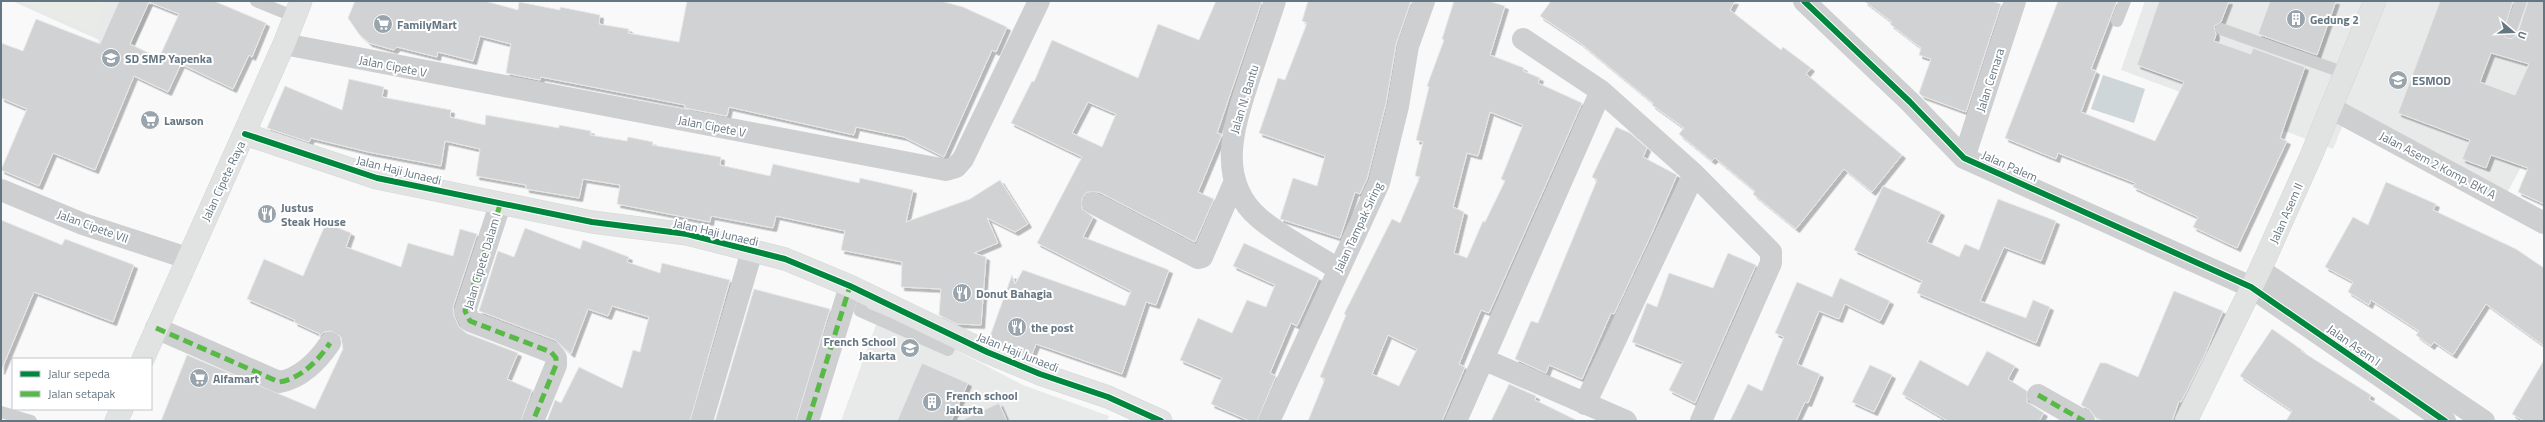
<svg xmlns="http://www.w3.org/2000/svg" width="2545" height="422" font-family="'Titillium Web',sans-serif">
  <defs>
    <filter id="shadow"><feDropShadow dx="3.5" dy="3.5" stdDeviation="0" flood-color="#0004"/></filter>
  </defs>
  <rect width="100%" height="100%" fill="#f9f9f9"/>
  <!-- built -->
  <path fill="#e8e9e9" d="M12,1H155L116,89L84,75L99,40Z
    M2145,1H2544V124L2506,195L2345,120L2333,149L2121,70Z
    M881,311L1023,385L1109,416L1107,421H841Z"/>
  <!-- green -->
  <path fill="#e8ebe6" d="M20,1H107L93,33Z"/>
  <!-- water -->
  <path fill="#ced6d9" d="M2103,75L2145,89L2134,123L2091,109Z"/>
  <!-- building -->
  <path fill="#d0d2d3" stroke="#e8e8e8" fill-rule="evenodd" filter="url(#shadow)" d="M119,1H214L266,23L252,57L249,55L233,89L181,64L168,92L134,76L95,170L53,153L39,186L1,170L27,109L1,98V43L23,51L36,19L100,44ZM149,2L179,14L159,58L130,44Z
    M355,1H485L518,10L519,2L560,10V7L600,15L599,24L629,29L628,33L679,42L687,1H941L963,7L1007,27L996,52L992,50L944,157L904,137L856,127L854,135L729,107L727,116L685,108V105L541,77L540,80L506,73L511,44L480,36L473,61L438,52L437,57L397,47L394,50L369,43L359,34L348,18Z
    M1216,1H1262L1217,133L1221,134V137L1198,192L1214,199L1195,242L1099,192H1087L1082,198V209L1093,217L1083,237L1169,270L1156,305L1146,302L1122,374L1036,344L1031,357L989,339L1012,275L1015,284L1023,270L1125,306L1131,291L1037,243L1082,157L1011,123L1032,81L1034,82L1052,40L1138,78L1158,24L1199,40ZM1088,102L1116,114L1102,147L1072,133Z
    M1308,1H1411L1396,44L1386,103L1367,179L1360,194L1355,192L1340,238L1280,219L1293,178L1317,186L1325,156L1259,133L1278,78L1285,80L1307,23L1302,21Z
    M1454,1H1489L1505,6L1490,55L1524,68L1523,71L1540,78L1538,83L1582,103L1489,313L1481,310L1459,364L1465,367L1442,421H1308L1325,379L1320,377L1346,315L1344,314L1392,219L1400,223L1420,177L1415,176L1423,142L1416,140L1429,87L1427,86L1444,40L1442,39ZM1490,112L1523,125L1501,179L1505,181L1485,222L1483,221L1467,258L1454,253L1464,212L1453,207L1467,153L1478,156ZM1388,335L1417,349L1399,386L1372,374Z
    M1551,1H1735L1730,10L1781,50L1783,47L1811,68L1806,74L1902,155L1872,192L1844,169L1796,229L1753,194L1755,191L1715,158L1712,161L1679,134L1684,128L1652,105L1653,103L1579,42L1540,16Z
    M1864,1H1992L2001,4L1966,112L1922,96L1919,93L1931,59L1919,55L1921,48L1890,24L1892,22Z
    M2058,1H2117L2091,69L2096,71L2081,112L2155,141L2184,82L2137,65L2159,1H2229L2221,22L2214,26L2216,35L2214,41L2251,54L2253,48L2305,67L2280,138L2287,141L2237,248L2193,227L2198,217L2133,187L2135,183L2058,153L2056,159L2005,138Z
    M2270,1H2336L2317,55L2258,34Z
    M2440,1H2513L2503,33L2505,37L2511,39L2517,35L2528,1H2544V204L2518,192L2528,168L2491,155L2486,168L2462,159L2470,140L2398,113ZM2491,53L2529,64L2515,95L2480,82Z
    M349,79L384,87L382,97L451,110L450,117L485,125L486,115L559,128V125L591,131L590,135L627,141L628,137L653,142L652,145L721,157L720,165L770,176L773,164L859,183L860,178L913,190L906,222L970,199L1000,180L1028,224L1015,232L987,218L998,243L974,253L986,257L981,325L957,324L939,315L941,289L901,287L902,262L841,250L845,231L776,216L773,228L711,216L710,222L617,204L620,185L583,179L579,198L526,189V185L476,176L480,149L445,141L441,166L368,152L311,138L309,142L267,128L285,86L342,110Z
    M1616,127L1630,133L1647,148L1643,157L1677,175L1652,233L1614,314L1611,313L1582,379L1549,365L1546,373L1515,359L1531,321L1538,323L1597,180L1592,177Z
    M2386,182L2436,204L2433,210L2516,249L2544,268V346L2486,304L2453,355L2434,342L2431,346L2416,335L2419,331L2371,300L2369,305L2348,292L2353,282L2325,267L2353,217L2368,225Z
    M1883,186L1941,212L1927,242L1959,257L1965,244L1979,250L1998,199L2056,221L2041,261L2004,247L1980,301L2026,318L2033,300L2050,307L2036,343L1917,293L1922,281L1854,250Z
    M1,220L62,245L65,239L134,265L113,322L34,292L1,371Z
    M326,223L351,233L346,247L401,267L408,243L453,256L460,229L477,234L453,307L454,316L459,327L466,333L518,353L507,379L532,390L521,421H161L187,355L315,409L343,349L341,337L331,331L324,332L319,337L320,334L294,322L295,320L247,299L264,259L303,276Z
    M525,228L580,249L583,240L629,257L627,262L660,273L662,263L730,280L690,421H547L555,400L561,403L579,367L622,388L633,350L640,352L649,317L612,306L608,316L588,309L571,354L555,340L479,311L498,251L514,257Z
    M1244,243L1319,278L1297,326L1291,323L1270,373L1276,376L1257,421H1250L1211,404L1222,378L1180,360L1198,318L1232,333L1247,300L1266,307L1275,285L1233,266Z
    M1728,253L1756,265L1695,403L1669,390L1683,362L1632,342L1647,303L1657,307L1669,273L1713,288Z
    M1840,278L1890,301L1880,321L1845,304L1839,319L1819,311L1797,364L1820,374L1808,403L1805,402L1796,421H1730L1748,384L1762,391L1784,337L1775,333L1797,282L1832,297Z
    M754,289L830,309L796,421H715Z
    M2174,291L2223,311L2205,354L2181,402L2179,401L2172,421H2103L2096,418L2090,410L2081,405L2100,363H2106L2138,377Z
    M2272,329L2302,350L2301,351L2371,395L2369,399L2402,421H2286L2292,411L2240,376Z
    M1987,351L2015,366L2008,379L2027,391V402L2044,413L2039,421H1948L1902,394L1920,360L1968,386Z
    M2544,360V421H2524L2512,414Z
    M922,363L968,383L951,421H897Z
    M1870,365L1892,375L1874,412L1852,402Z
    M1509,384L1536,396L1535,400L1578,421H1491Z
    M999,403L1007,421H960Z"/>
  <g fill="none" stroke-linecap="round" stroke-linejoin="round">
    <!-- secondary casing -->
    <g stroke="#d5d6d7" stroke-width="23">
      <path id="secondary" d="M245,134L377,178L592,222L687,234L785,259L850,286L987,352L1040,374L1108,397L1161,421
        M143,359L284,44L301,1
        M116,421L122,409
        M2186,421L2260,270L2311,156L2375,1"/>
    </g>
    <!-- lane -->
    <path stroke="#cecfd0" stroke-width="12" d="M256,1L295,17
      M2117,21L2125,1
      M2221,29L2345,73
      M2510,32L2521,1
      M865,294L860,311L948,350L954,337
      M1,412L31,421"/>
    <!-- street -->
    <path stroke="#cecfd0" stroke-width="22" d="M1275,1C1267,26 1258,51 1250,76C1235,123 1214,179 1259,218C1281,237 1313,253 1338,269
      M1804,1L1910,102L1964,158L2251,287L2445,421
      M1523,39L1601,91L1694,174L1771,252V263L1701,421
      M284,44L946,170L956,167L963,159L1039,1
      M2331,108L2544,223
      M1964,158L2015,1
      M1,190L83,224L187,258
      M1093,203L1198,258L1202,257L1234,183
      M500,205L465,311L470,321L551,352L556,358V365L533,421
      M2260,270L2484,421
      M156,328L279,382C300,379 318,361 330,343
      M1483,359L1626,421
      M2038,395L2084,421
      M1585,404L1694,174
      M702,421L752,251
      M808,421L850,286
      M1269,421L1379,183L1398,106L1408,46L1424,1
      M1456,421L1601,91"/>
    <!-- secondary -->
    <use href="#secondary" stroke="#e1e2e2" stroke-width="22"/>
    <!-- quiet -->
    <path stroke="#58b947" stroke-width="5" stroke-dasharray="10 5" stroke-linecap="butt" d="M500,205L465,311L470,321L551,352L556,358V365L533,421
      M156,328L279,382C300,379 318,361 330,343
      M2038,395L2084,421
      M808,421L850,286"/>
    <!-- cycleway casing -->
    <g stroke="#fff" stroke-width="8">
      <path id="cycleway" d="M1804,1L1910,102L1964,158L2251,287L2445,421
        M245,134L377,178L592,222L687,234L785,259L850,286L987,352L1040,374L1108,397L1161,421"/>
    </g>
    <!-- cycleway -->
    <use href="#cycleway" stroke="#00873e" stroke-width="6"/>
  </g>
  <!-- icons -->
  <defs>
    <g id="building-disc" transform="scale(1)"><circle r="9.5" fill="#99a4ac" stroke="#fff"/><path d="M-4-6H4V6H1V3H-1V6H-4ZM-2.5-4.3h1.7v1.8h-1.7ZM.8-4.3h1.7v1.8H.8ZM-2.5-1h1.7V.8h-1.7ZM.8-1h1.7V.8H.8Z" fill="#fff"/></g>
    <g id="supermarket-disc" transform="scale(1)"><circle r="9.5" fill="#99a4ac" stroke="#fff"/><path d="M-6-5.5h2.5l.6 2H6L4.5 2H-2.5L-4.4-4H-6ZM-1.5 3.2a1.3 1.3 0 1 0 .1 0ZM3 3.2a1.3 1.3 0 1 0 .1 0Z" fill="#fff"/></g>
    <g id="school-disc" transform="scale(1)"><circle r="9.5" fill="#99a4ac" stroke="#fff"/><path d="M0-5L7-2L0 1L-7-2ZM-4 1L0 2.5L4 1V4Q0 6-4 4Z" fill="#fff"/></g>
    <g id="university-disc" transform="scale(1)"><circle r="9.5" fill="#99a4ac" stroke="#fff"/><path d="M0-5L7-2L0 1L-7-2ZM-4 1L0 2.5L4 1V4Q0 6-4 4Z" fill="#fff"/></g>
    <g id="restaurant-disc" transform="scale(1)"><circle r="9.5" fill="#99a4ac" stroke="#fff"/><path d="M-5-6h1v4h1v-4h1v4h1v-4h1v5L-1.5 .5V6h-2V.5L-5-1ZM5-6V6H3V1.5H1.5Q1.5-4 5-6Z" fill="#fff"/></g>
  </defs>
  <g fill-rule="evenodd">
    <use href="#building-disc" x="2296" y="19"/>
    <use href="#supermarket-disc" x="383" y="24"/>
    <use href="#school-disc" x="111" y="58"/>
    <use href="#university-disc" x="2398" y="80"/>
    <use href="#supermarket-disc" x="150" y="120"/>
    <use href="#restaurant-disc" x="267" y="214"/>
    <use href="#restaurant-disc" x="962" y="293"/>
    <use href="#restaurant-disc" x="1017" y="327"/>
    <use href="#school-disc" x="910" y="348"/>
    <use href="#supermarket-disc" x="199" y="378"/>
    <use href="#building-disc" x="932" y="402"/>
  </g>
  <g text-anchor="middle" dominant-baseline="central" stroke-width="4" stroke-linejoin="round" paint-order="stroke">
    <!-- poi labels -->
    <g font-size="12" font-weight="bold" fill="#657683" stroke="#fff" text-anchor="start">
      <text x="2310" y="19">Gedung 2</text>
      <text x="397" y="24">FamilyMart</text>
      <text x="125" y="58">SD SMP Yapenka</text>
      <text x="2412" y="80">ESMOD</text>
      <text x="164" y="120">Lawson</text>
      <text x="281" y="207">Justus<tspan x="281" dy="14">Steak House</tspan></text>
      <text x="976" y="293">Donut Bahagia</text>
      <text x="1031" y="327">the post</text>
      <text x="896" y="341" text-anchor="end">French School<tspan x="896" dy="14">Jakarta</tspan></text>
      <text x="213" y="378">Alfamart</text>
      <text x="946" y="395">French school<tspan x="946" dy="14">Jakarta</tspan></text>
    </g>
    <!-- street labels -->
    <g font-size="12" fill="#657683" stroke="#fff">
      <text transform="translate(393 66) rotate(11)">Jalan Cipete V</text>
      <text transform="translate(1990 80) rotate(-72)">Jalan Cemara</text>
      <text transform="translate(1244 99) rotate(-73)">Jalan N. Bantu</text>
      <text transform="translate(712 126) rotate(11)">Jalan Cipete V</text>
      <text transform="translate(2438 165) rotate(28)">Jalan Asem 2 Komp. BKI A</text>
      <text transform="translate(2010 166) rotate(24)">Jalan Palem</text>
      <text transform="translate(399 170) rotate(14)">Jalan Haji Junaedi</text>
      <text transform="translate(223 181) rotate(-65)">Jalan Cipete Raya</text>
      <text transform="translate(2286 213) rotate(-66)">Jalan Asem II</text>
      <text transform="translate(93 226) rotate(20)">Jalan Cipete VII</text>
      <text transform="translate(1358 227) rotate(-65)">Jalan Tampak Siring</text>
      <text transform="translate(716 232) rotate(13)">Jalan Haji Junaedi</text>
      <text transform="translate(482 261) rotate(-73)">Jalan Cipete Dalam I</text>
      <text transform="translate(2354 345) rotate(35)">Jalan Asem I</text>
      <text transform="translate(1018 352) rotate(22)">Jalan Haji Junaedi</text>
    </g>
  </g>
  <!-- border -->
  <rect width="2545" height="422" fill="none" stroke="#657683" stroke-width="4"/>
  <!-- legend -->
  <rect x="12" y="358" width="140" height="52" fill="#ffffff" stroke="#c1c8cd"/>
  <rect x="20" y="371" width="20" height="6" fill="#00873e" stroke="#c1c8cd"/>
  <text x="48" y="378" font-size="12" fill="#657683">Jalur sepeda</text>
  <rect x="20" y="391" width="20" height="6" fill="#58b947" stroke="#c1c8cd"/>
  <text x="48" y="398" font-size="12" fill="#657683">Jalan setapak</text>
  <!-- north arrow -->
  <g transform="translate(2513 32) rotate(109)" stroke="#ffffff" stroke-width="3" paint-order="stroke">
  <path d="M0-3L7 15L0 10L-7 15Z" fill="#657683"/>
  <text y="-6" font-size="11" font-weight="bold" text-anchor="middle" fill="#657683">U</text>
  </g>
</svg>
